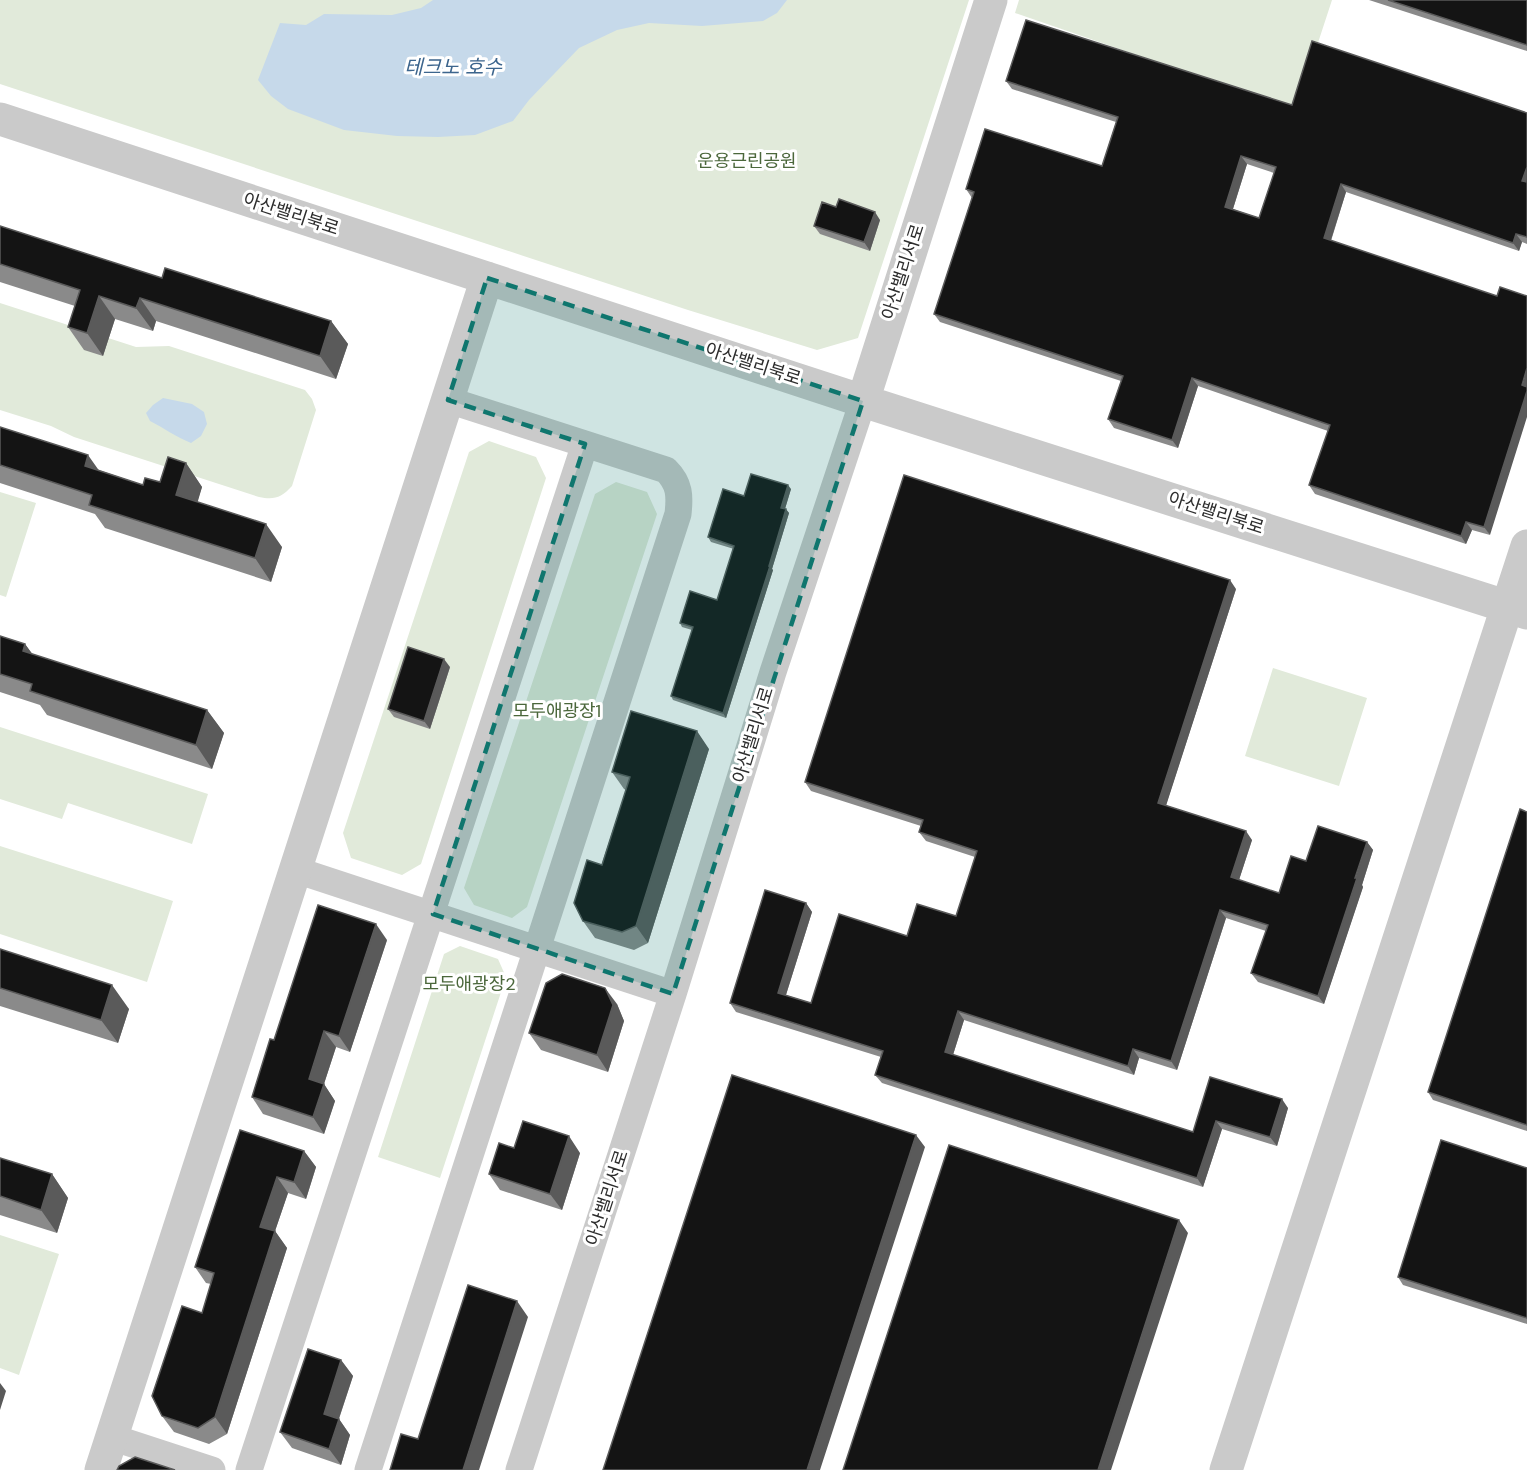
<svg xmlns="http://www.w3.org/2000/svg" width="1527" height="1470" font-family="'DM Sans','Noto Sans KR',sans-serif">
  <rect width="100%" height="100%" fill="#fff"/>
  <!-- green -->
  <path fill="#e1eada" d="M0,0H969L858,338L817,350L688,310L0,84Z
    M1019,0H1332L1296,110L1015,13Z
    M0,303L136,347L169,346L305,390L312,399L316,410L292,486C281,498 274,500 259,497L74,437L51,426L0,410Z
    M489,441L536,457L546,478L421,864L402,875L351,858L343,833L469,452Z
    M616,482L647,492L657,514L527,907L512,918L474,905L464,888L595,494Z
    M0,492L36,503L6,597L0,595Z
    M1273,668L1367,698L1339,786L1245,756Z
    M0,727L208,794L192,844L68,803L62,819L0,799Z
    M0,846L173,901L147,982L0,934Z
    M460,946L498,959L506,977L440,1178L378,1157L444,954Z
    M0,1235L59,1254L19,1375L0,1368Z"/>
  <!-- water -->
  <path fill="#c6d9ea" d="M433,0H787L777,13L763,21L702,26L649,23L617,30L579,48L529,100L513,121L475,135L438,137L397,136L344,130L288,109L271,96L258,80L280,23L306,25L324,14L392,15L421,8Z
    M163,398L192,404L204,412L207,424L201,436L191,443C176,437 164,428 150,421L146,413L153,405Z"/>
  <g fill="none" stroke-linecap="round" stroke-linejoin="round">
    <!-- minor -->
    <path stroke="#cacaca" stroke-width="27" d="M296,870L673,994
      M111,1437L212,1470
      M249,1470L585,444
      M368,1470L678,514C680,496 680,484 666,470L448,400
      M519,1470L673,994L773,672L863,401"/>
    <!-- tertiary -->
    <path stroke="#cacaca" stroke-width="33" d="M0,119L863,401L1527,613
      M863,401L991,0
      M101,1470L487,278
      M1226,1470L1527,546"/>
  </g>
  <!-- wall -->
  <path fill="#8a8a8a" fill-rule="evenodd" d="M1369,0H1527V51Z
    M1006,81L1292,105L1527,113V244L1522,242L1519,251L1346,192L1331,241L1490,535L1472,530L1466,544L1315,494L1309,485L1328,431L1198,386L1178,448L1114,428L1108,419L1121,381L940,322L934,314L972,198L966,189L1102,166L1116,122L1012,89ZM1247,164L1274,173L1259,218L1233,209Z
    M836,207L880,220L870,251L820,234L814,226Z
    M0,226L162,278L331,321L348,344L336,379L156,321L153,331L115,319L103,356L84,350L68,327L75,306L0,282Z
    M0,427L99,470L143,485L160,482L186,463L202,487L197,502L282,547L271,582L105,528L95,514L0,483Z
    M791,489L785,509L789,513L772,569L773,570L726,718L673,700L671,696L692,630L682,627L680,623L717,600L734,549L711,542L708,537L744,496Z
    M1236,589L1166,805L1252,840L1239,880L1279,893L1306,861L1367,842L1373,850L1362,885L1363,887L1324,1004L1258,982L1251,973L1266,931L1226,918L1177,1070L1139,1058L1134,1075L964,1020L953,1055L1193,1132L1210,1077L1288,1108L1277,1146L1222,1129L1203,1187L882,1083L875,1075L881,1057L736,1012L730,1003L806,903L812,912L786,995L811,1003L907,936L956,916L975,857L926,841L919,832L921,826L811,791L805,782Z
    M0,636L25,644L32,654L207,710L224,733L212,769L47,715L40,705L0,692Z
    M450,667L430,729L394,717L388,709Z
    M709,749L648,943L634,950L595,938L583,921L626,790L624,789L612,772Z
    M1527,812V1131L1433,1100L1428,1092Z
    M387,940L350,1052L336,1047L324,1084L335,1101L324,1134L263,1114L252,1097L274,1040Z
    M0,949L129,1009L118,1043L0,1006Z
    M617,1004L624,1021L608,1072L541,1050L529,1033Z
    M240,1130L304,1151L316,1167L306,1199L288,1193L275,1231L287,1248L227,1434L209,1444L174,1432L162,1416L202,1313L211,1284L206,1283L195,1267Z
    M514,1148L580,1153L562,1210L500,1190L489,1174Z
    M0,1158L52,1174L68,1198L57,1233L0,1215Z
    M1527,1168V1324L1403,1285L1398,1277Z
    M341,1360L353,1376L339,1419L350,1435L341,1465L292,1448L280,1432Z"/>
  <!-- shaded-wall -->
  <path fill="#5a5a5a" d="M1241,156L1247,164L1231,215L1225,207Z
    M1527,167V188L1522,181Z
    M1341,184L1346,192L1329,246L1324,238Z
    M875,212L880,220L870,251L864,242Z
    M1516,234L1522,242L1519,251L1513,243Z
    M99,296L115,319L103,356L87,333Z
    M140,298L156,321L153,331L136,308Z
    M331,321L348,344L336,379L320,356Z
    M1527,368V417L1490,535L1484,527Z
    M1192,378L1198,386L1178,448L1172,440Z
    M88,455L105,479L85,466Z
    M186,463L202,487L193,518L176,495Z
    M788,485L791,489L784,512L781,508Z
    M786,509L789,513L772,569L773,570L726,718L723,713Z
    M1466,522L1472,530L1466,544L1461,536Z
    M266,524L282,547L271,582L255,558Z
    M1230,580L1236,589L1164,812L1158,803Z
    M25,644L42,667L23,651Z
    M444,659L450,667L430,729L424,721Z
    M207,710L224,733L212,769L196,745Z
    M697,731L709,749L648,943L636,926Z
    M1246,831L1252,840L1237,886L1231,877Z
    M1367,842L1373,850L1362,885L1363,887L1324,1004L1318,996Z
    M806,903L812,912L784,1001L778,993Z
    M1220,910L1226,918L1177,1070L1171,1061Z
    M376,924L387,940L350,1052L339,1036Z
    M112,985L129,1009L118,1043L101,1020Z
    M605,988L617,1004L624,1021L608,1072L597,1055Z
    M958,1011L964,1020L951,1061L945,1052Z
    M324,1031L336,1047L320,1096L309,1079Z
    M1133,1049L1139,1058L1134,1075L1128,1066Z
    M324,1084L335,1101L324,1134L313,1117Z
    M1282,1099L1288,1108L1277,1146L1270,1137Z
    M1216,1121L1222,1129L1203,1187L1197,1178Z
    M916,1135L925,1147L820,1470H807Z
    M569,1136L580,1153L562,1210L550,1194Z
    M304,1151L316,1167L306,1199L294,1182Z
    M52,1174L68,1198L57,1233L41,1210Z
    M277,1177L288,1193L275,1231L287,1248L227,1434L215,1417L260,1227Z
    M1179,1220L1188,1233L1111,1470H1098Z
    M517,1301L528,1317L479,1470H463Z
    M341,1360L353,1376L335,1430L324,1414Z
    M0,1383L6,1391L0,1410Z
    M339,1419L350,1435L341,1465L329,1449Z"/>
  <!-- building -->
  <path fill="#141414" stroke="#5a5a5a" stroke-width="1.5" fill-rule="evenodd" d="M1388,0H1527V45Z
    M1026,20L1292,105L1312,41L1527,113V167L1522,181L1527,182V237L1516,234L1513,243L1341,184L1324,238L1497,296L1500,287L1527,296V368L1522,385L1527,387V391L1484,527L1466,522L1461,536L1309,485L1330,425L1192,378L1172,440L1108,419L1123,376L934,314L974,192L966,189L985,129L1102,166L1118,117L1006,81ZM1241,156L1276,167L1259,218L1225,207Z
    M839,199L875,212L864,242L814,226L822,202L836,207Z
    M0,226L162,278L165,268L331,321L320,356L140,298L136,308L99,296L87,333L68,327L80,290L0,264Z
    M0,427L88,455L85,466L143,485L145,478L160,482L168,457L186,463L176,495L266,524L255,558L89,505L92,495L0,465Z
    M751,474L788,485L781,508L786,509L769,566H770L723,713L671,696L693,627L680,623L690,591L717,600L734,546L708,537L723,489L744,496Z
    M904,475L1230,580L1158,803L1246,831L1231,877L1279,893L1291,856L1306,861L1318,826L1367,842L1355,878H1357L1318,996L1251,973L1268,925L1220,910L1171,1061L1133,1049L1128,1066L958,1011L945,1052L1193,1132L1210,1077L1282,1099L1270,1137L1216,1121L1197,1178L875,1075L883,1051L730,1003L765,890L806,903L778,993L811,1003L839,914L907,936L917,904L956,916L977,851L919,832L923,820L805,782Z
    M0,636L25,644L23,651L207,710L196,745L30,691L32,684L0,674Z
    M408,647L444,659L424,721L388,709Z
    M631,711L697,731L636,926L622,932L583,921L574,903L587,860L602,865L630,777L612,772Z
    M1520,809L1527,812V1125L1428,1092Z
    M318,905L376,924L339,1036L324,1031L309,1079L324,1084L313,1117L252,1097L270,1039L274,1040Z
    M0,949L112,985L101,1020L0,988Z
    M562,974L605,988L613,1005L597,1055L529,1033L546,983Z
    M732,1075L916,1135L807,1470H603Z
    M523,1121L569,1136L550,1194L489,1174L499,1143L514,1148Z
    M240,1130L304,1151L294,1182L277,1177L260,1227L275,1231L215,1417L198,1428L162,1416L152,1396L182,1306L202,1313L214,1273L195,1267Z
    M1441,1140L1527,1168V1318L1398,1277Z
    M949,1145L1179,1220L1098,1470H843Z
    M0,1158L52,1174L41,1210L0,1196Z
    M468,1285L517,1301L463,1470H390L401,1434L418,1439Z
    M308,1349L341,1360L324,1414L339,1419L329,1449L280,1432Z
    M135,1457L175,1470H117L119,1466Z"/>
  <!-- marked area -->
  <path fill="#0f766e" fill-opacity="0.2" stroke="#0f766e" stroke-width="4.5" stroke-dasharray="12 8" stroke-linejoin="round" d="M487,278L863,401L673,994L433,914L585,444L448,400Z"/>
  <g text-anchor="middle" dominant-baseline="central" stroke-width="6" stroke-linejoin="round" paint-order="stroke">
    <!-- park labels -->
    <g font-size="18" fill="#4b673b" stroke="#fff">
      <text x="747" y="161">운용근린공원</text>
      <text x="557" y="711">모두애광장1</text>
      <text x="469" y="984">모두애광장2</text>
    </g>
    <!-- street labels -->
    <g font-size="18" fill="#2d2d2d" stroke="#fff">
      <text transform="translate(291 214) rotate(18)">아산밸리북로</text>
      <text transform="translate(903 272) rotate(-72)">아산밸리서로</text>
      <text transform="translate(753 364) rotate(18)">아산밸리북로</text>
      <text transform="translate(1216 513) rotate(18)">아산밸리북로</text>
      <text transform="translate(753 735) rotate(-73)">아산밸리서로</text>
      <text transform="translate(607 1198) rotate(-72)">아산밸리서로</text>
    </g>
    <!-- water labels -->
    <g font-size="20" font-style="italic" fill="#3c658d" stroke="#fff">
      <text x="453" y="67">테크노 호수</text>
    </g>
  </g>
</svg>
